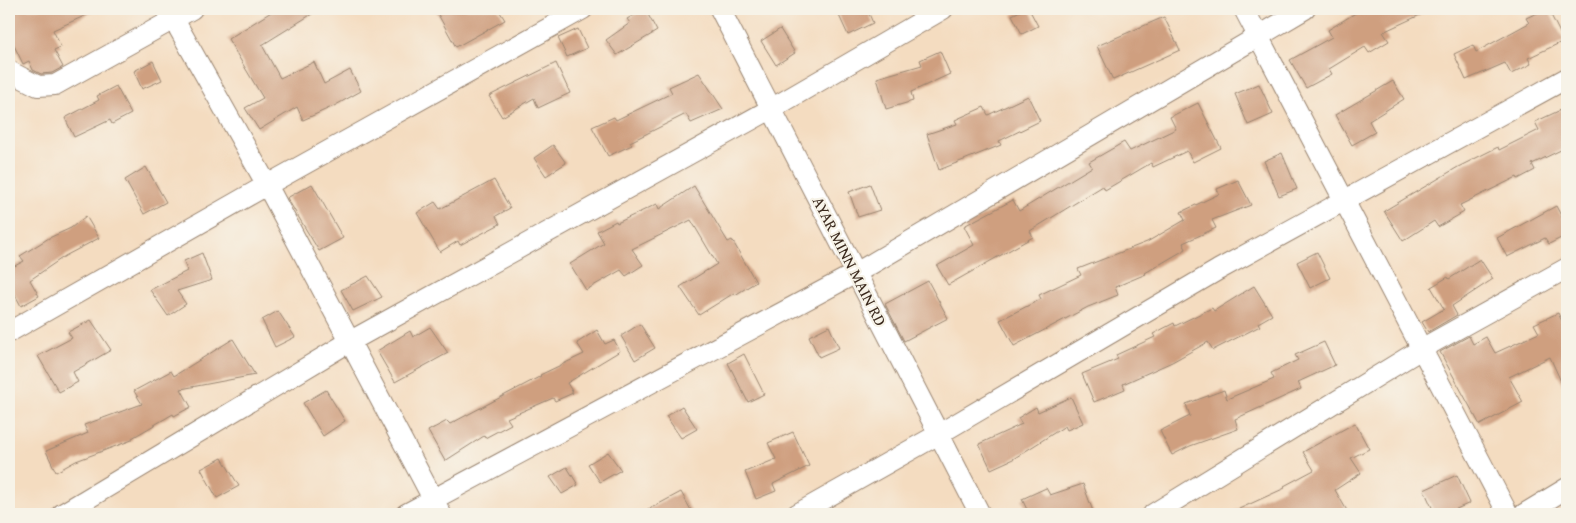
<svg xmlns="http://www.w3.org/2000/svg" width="1576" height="523" font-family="'Gentium Book Plus',serif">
  <rect width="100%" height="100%" fill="#f7f3e8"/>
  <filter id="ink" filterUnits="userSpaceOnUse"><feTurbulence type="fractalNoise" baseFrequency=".02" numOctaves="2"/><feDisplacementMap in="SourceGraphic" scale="10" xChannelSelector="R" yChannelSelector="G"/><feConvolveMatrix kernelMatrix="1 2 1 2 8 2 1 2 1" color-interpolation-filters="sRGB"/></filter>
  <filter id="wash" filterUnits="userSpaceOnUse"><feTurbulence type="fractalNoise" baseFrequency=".0096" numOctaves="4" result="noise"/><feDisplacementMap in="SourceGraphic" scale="20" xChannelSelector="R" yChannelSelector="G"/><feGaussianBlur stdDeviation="1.12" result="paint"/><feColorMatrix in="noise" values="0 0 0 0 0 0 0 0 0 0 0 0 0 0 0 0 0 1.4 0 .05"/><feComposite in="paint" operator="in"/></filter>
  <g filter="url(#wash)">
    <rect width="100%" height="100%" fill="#f4dcc0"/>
    <g id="blocks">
      <!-- building -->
      <path fill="#cf9f7f" d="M9,9H100L53,30L61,47L54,50L63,67L52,73L41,74L33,70L29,61L23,64L9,35Z
        M276,9H320L262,45L280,78L314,62L324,84L350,70L361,91L334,106L303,120L297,107L259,130L245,108L263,98L228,39Z
        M435,9H498L505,20L456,47Z
        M645,9L657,31L617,55L606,40L630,23L627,19Z
        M836,9H867L873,23L848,35Z
        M1024,9H1029L1038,26L1022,34L1012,15Z
        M1362,9H1433L1383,32L1389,41L1369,53L1365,47L1329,69L1332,74L1306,88L1290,60L1332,37L1328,30Z
        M1546,9H1548L1564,41L1528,58L1531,64L1511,74L1505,63L1466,80L1454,54L1473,45L1476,52L1529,23L1526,18Z
        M1164,17L1180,50L1113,80L1097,46Z
        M578,29L587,48L567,57L558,38Z
        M780,29L795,53L776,65L761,41Z
        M940,51L950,74L911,92L913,101L886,109L877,78L922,65L920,60Z
        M153,61L162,80L142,89L134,71Z
        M556,63L570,93L538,108L534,98L502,117L489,96Z
        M699,73L723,109L691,123L686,114L630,142L632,145L608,156L592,127L614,117L616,120L672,93L669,87Z
        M1393,81L1404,99L1369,121L1375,132L1352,145L1335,115Z
        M1259,84L1273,114L1248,125L1235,94Z
        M116,86L131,114L112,124L110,120L74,137L65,118L99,100L97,96Z
        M1028,96L1040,121L999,141L1001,145L939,170L927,134L957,124L955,120L984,107L988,115Z
        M1198,103L1221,148L1193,162L1187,151L1153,167L1151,163L1105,190L1103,186L1030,231L1033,237L948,285L937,266L974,245L964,226L1013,200L1019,211L1092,167L1089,162L1124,142L1130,151L1176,129L1170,117Z
        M1567,107V147L1532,164L1535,170L1518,179L1517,177L1460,205L1464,212L1438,227L1434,221L1403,241L1384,211L1458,167L1498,147L1499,150L1539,130L1535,122Z
        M553,145L566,163L546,176L534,158Z
        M1282,153L1297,189L1279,196L1264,161Z
        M146,167L166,202L144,214L125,180Z
        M494,180L510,208L496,216L500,224L460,245L458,241L440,252L417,213L435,202L440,209Z
        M1238,180L1251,205L1212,220L1216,228L1183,243L1186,249L1145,273L1146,274L1115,287L1118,295L1088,307L1014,346L1000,320L1041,299L1039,295L1081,275L1078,269L1147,242L1185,220L1181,212L1219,194L1217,189Z
        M312,184L343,238L319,251L287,198Z
        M870,184L880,210L858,217L849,192Z
        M694,186L728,242L732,240L756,282L735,295L734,293L699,315L680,287L717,264L691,220L632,249L643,265L626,276L621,270L586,290L570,264L604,243L597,231L616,221L617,223L657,204L659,209Z
        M1556,206L1567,227V235L1549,244L1545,238L1507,257L1497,238Z
        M86,216L99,238L65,256L30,280L39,296L21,306L9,283V269L24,261L20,256L49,238L71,228Z
        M1317,252L1330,278L1310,288L1297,262Z
        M202,253L212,280L177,291L186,304L168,316L150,290L187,271L184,261Z
        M1480,259L1493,279L1452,306L1457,315L1428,332L1422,322L1444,309L1431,287L1448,277L1449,279Z
        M368,276L382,297L353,311L341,290Z
        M928,281L948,318L904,341L885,304Z
        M1254,286L1272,315L1258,323L1260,326L1213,350L1208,342L1172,362L1123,384L1125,389L1094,402L1082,374L1118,359L1116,355L1155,337L1153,334L1174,323L1175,326L1212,308L1214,311Z
        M278,311L295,337L275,347L262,320Z
        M1558,313L1567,332V395L1550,357L1509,377L1523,402L1480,425L1440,352L1469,336L1473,344L1486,337L1495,353L1539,333L1534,324Z
        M91,320L111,350L73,372L78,382L59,392L38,356L72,338L68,332Z
        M640,324L655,348L635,360L621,336Z
        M829,326L839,348L819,357L809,336Z
        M430,327L448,353L395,382L377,351L410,331L413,337Z
        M597,330L605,344L614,340L620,351L567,383L573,393L555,401L553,398L507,418L511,424L485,438L484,436L445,461L428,431L447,421L450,424L541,376L540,375L584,354L577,343Z
        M233,339L255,375L181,389L191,407L174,416L173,414L132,438V440L76,461L56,472L46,451L88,433L84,425L142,404L134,391L171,371L174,376Z
        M1324,342L1335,365L1298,382L1301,389L1235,419L1238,429L1190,446L1172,455L1160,431L1190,416L1186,404L1224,390L1227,399L1274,379L1271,373L1298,360L1295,355Z
        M744,354L764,394L748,402L728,363Z
        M326,390L345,421L323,436L303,403Z
        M1071,397L1083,423L1067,430L1065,426L1013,459L991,469L979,444L1022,424L1018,418L1036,407L1038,412Z
        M682,406L697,429L681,438L666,416Z
        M1355,423L1369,449L1351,458L1361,473L1335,490L1349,514H1228L1285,488L1284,486L1314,470L1303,452Z
        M793,432L809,466L773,484L776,491L756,499L745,472L776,459L768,443Z
        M608,452L621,470L600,482L588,464Z
        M222,458L239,486L217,498L201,469Z
        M567,467L578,485L562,494L550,477Z
        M1457,475L1470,503L1445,514H1435L1424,490Z
        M1083,484L1094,514H1029L1022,499L1046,488L1050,495Z
        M681,492L693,514H640Z"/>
    </g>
  </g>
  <g filter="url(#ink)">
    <use href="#blocks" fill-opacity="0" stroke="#98836f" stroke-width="1"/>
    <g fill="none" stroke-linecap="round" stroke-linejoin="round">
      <!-- street casing -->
      <g stroke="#98836f" stroke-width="22">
        <path id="street" d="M168,9L267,185L441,514
          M720,9L980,514
          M1244,9L1508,514
          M9,71L38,86L55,85L192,9
          M9,332L267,185L583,9
          M62,514L349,342L771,109L943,9
          M406,514L856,273L1305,9
          M797,514L939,434L1218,270L1567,78
          M1153,514L1423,348L1567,268
          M1524,514L1567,488"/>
      </g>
      <!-- street -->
      <use href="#street" stroke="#fff" stroke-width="20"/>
    </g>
  </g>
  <g text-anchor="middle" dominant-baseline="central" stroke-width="4.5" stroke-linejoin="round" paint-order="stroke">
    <!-- street labels -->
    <g font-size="16" fill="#3b2a1e" stroke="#f7f3e8">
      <text transform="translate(850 261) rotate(63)">AYAR MINN MAIN RD</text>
    </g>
  </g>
  <!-- margin -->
  <rect width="1576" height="523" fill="none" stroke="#f7f3e8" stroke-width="30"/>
</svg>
